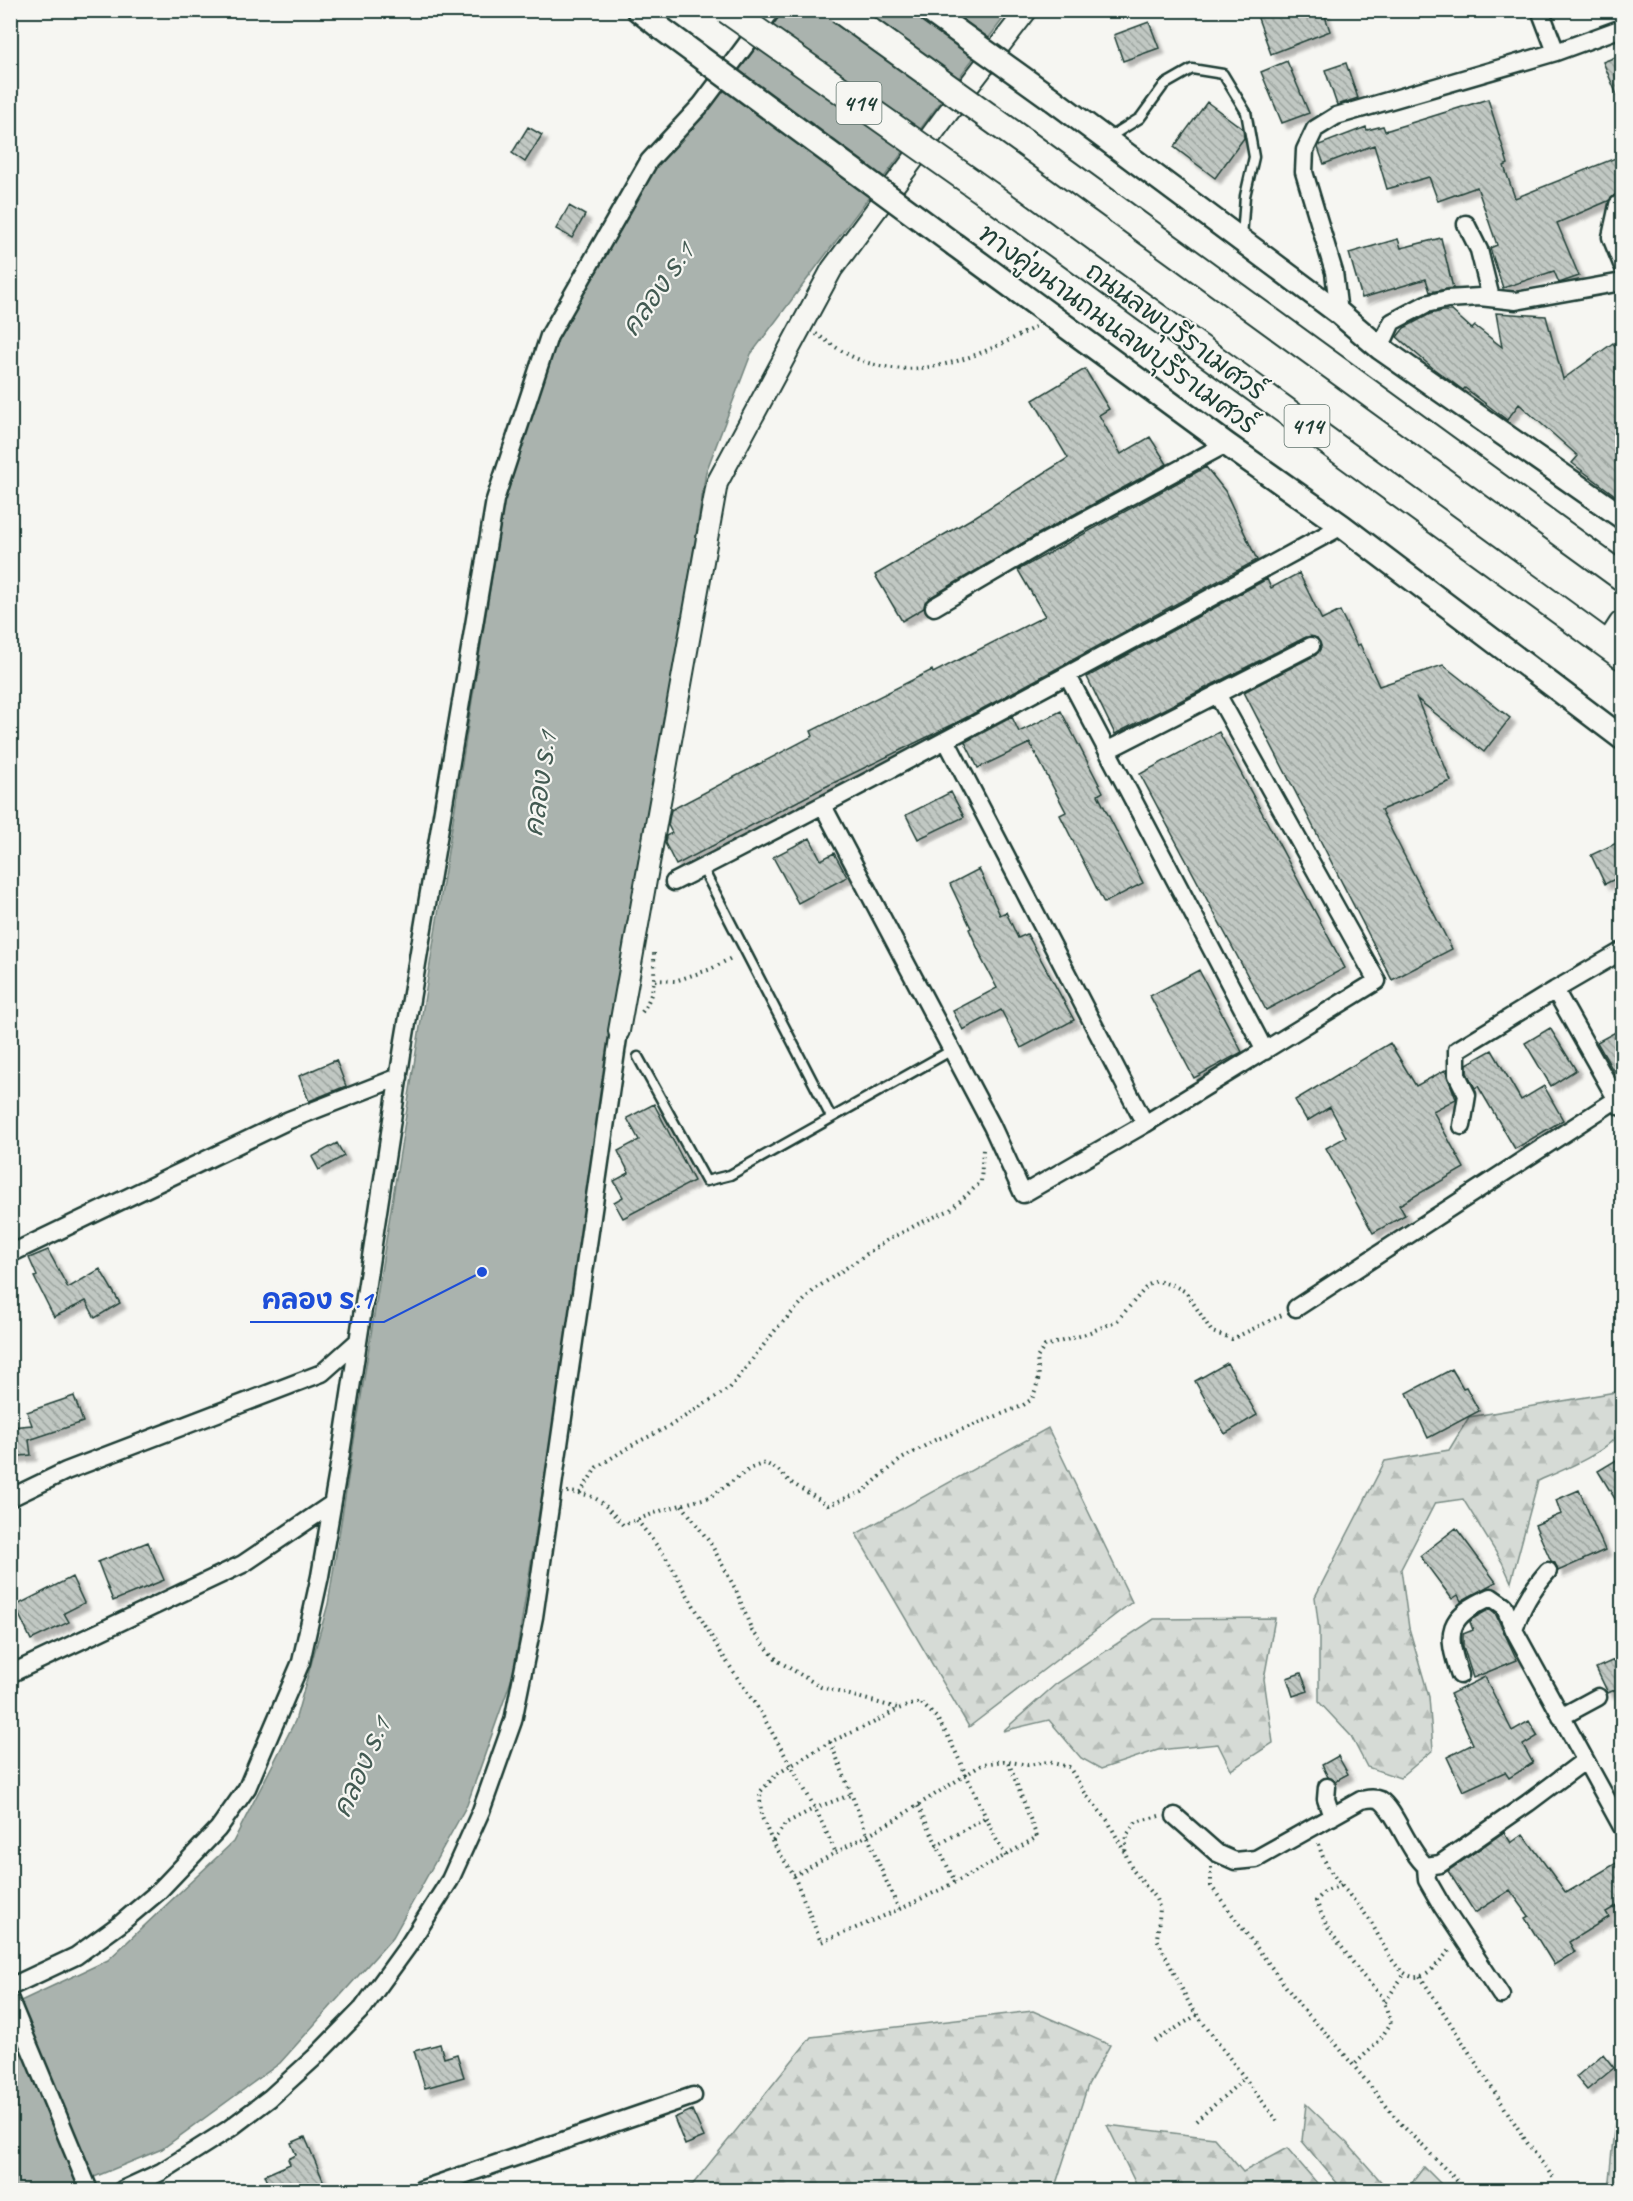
<svg xmlns="http://www.w3.org/2000/svg" width="1633" height="2201" font-family="Caveat,'Playpen Sans Thai',sans-serif">
  <defs>
    <pattern id="forest-firs" width="22" height="20" patternUnits="userSpaceOnUse" patternTransform="scale(1.5)"><rect width="22" height="20" fill="#d6dbd6"/><path d="M5 1l3.5 6h-7zM16 11l3.5 6h-7z" fill="#b7bdb8"/></pattern>
    <pattern id="building-back-hatch" width="6" height="6" patternUnits="userSpaceOnUse" patternTransform="scale(1.5)"><rect width="6" height="6" fill="#c1c8c3"/><path d="M-1 5l2 2M0 0l6 6M5-1l2 2" fill="none" stroke="#9ca49f"/></pattern>
    <filter id="shadow"><feDropShadow dx="5.5" dy="5.5" stdDeviation="1.5" flood-color="#0004"/></filter>
  </defs>
  <rect width="100%" height="100%" fill="#f6f6f2"/>
  <filter id="ink" filterUnits="userSpaceOnUse"><feTurbulence type="fractalNoise" baseFrequency=".0167" numOctaves="2"/><feDisplacementMap in="SourceGraphic" scale="12" xChannelSelector="R" yChannelSelector="G"/><feConvolveMatrix kernelMatrix="1 2 1 2 8 2 1 2 1" color-interpolation-filters="sRGB"/></filter>
  <g filter="url(#ink)">
    <!-- forest -->
    <path fill="url(#forest-firs)" stroke="#7a8c85" stroke-width="1.5" d="M1622,1391C1623,1402 1625,1418 1621,1429C1611,1452 1560,1471 1538,1481L1511,1582L1502,1562L1463,1499L1435,1503L1401,1569L1409,1628L1429,1697L1433,1750L1400,1778L1367,1767L1351,1736L1319,1702V1630L1315,1597L1385,1461L1449,1450L1469,1417Z
      M1048,1428L1132,1602L969,1727L856,1534Z
      M1275,1618L1264,1679L1273,1743L1231,1770L1218,1744L1158,1750L1101,1769L1081,1758L1049,1720L1003,1731L1056,1684L1154,1619Z
      M1033,2011L1110,2045L1088,2085L1054,2190H672L693,2184L811,2037Z
      M1306,2104L1347,2143L1385,2186L1411,2184L1424,2167L1447,2190H1343L1302,2141Z
      M1622,2119V2190H1608L1615,2120Z
      M1107,2125L1214,2138L1243,2172L1287,2148L1323,2190H1139Z"/>
    <!-- water -->
    <path fill="#aab3ae" stroke="#72847d" stroke-width="1.5" d="M774,11H1009L751,354L706,472L513,1675L467,1805L393,1937L280,2063L162,2149L63,2190H11L10,2006L108,1960L233,1842L295,1721L328,1604L505,494L556,339L647,172Z"/>
    <!-- building -->
    <path fill="url(#building-back-hatch)" stroke="#1f3d34" stroke-width="1.5" filter="url(#shadow)" d="M1255,10H1323L1330,31L1271,54Z
      M1149,22L1159,48L1123,61L1114,35Z
      M1623,54V107H1622L1603,62Z
      M1287,61L1309,113L1282,123L1261,72Z
      M1346,63L1358,98L1337,105L1325,70Z
      M1488,99L1508,164L1504,166L1515,198L1623,155V192L1616,194L1608,201L1557,223L1579,276L1559,283L1554,271L1503,288L1490,248L1497,245L1477,187L1438,201L1429,177L1387,189L1374,145L1324,164L1318,148L1319,145L1366,127L1367,130L1383,126L1385,131Z
      M1207,102L1243,129L1244,138L1215,178L1174,147Z
      M528,127L542,135L525,162L512,153Z
      M569,206L585,215L572,238L556,229Z
      M1441,238L1453,288L1430,292L1426,279L1362,298L1349,253L1398,239L1401,248Z
      M1443,311H1452L1472,329L1475,326L1502,347L1496,313L1546,316L1563,379L1613,343L1623,356V501L1572,463L1578,456L1519,404L1507,420L1465,388L1463,390L1434,369L1397,337L1404,328L1430,314Z
      M1085,369L1109,409L1099,415L1121,454L1150,437L1167,464L1038,534L929,598L925,602L924,608L902,621L875,575L976,516L1068,458L1033,400Z
      M1206,467L1225,491L1257,560L956,723L823,788L676,865L665,843L666,836L672,833L668,825L671,810L813,736L811,731L932,670L933,673L1045,616L1018,570Z
      M1299,573L1322,620L1340,611L1357,646L1360,644L1379,686L1443,665L1510,718L1484,752L1417,699L1451,781L1381,810L1452,949L1392,980L1244,692L1316,655L1321,646L1317,638L1306,637L1115,734L1087,677L1267,579L1271,588Z
      M1061,711L1103,792L1098,795L1143,883L1104,903L1060,815L1066,812L1030,743L978,768L965,742L1012,717L1019,732Z
      M1219,732L1345,968L1266,1010L1140,774Z
      M951,792L964,817L918,839L906,815Z
      M810,838L821,860L834,853L847,877L798,903L773,857Z
      M1623,840V875L1605,884L1591,855Z
      M979,869L1000,915L1006,912L1018,938L1027,934L1074,1020L1021,1048L1001,1010L963,1030L953,1011L997,988L981,958H982L969,929L971,928L950,884Z
      M1199,970L1242,1052L1194,1078L1150,996Z
      M1550,1028L1576,1070L1551,1086L1525,1043Z
      M1623,1028V1088L1597,1042Z
      M1390,1043L1416,1086L1445,1070L1456,1099L1433,1111L1464,1168L1399,1205L1405,1215L1373,1233L1326,1148L1346,1137L1330,1107L1307,1121L1295,1100Z
      M1492,1050L1521,1100L1544,1086L1563,1120L1515,1149L1478,1086L1475,1088L1467,1073V1064Z
      M336,1060L346,1086L309,1101L299,1076Z
      M654,1104L694,1181L623,1218L614,1202L623,1197L614,1181L629,1173L618,1151L639,1140L627,1118Z
      M337,1143L344,1156L319,1170L312,1157Z
      M48,1250L68,1288L100,1269L120,1303L95,1318L86,1301L54,1317L34,1277L37,1276L29,1258Z
      M1227,1363L1257,1415L1225,1434L1195,1381Z
      M1452,1369L1463,1388L1466,1387L1479,1411L1428,1438L1407,1393Z
      M74,1396L83,1422L29,1440L31,1455L10,1457V1427L32,1425L27,1412Z
      M1623,1456V1512L1598,1471Z
      M1579,1490L1605,1550L1558,1571L1555,1563L1551,1561L1535,1525L1561,1514L1556,1500Z
      M1456,1528L1496,1582L1461,1601L1458,1595L1452,1599L1420,1556Z
      M148,1542L164,1580L113,1601L98,1562Z
      M72,1577L84,1603L64,1613L69,1622L31,1640L15,1606Z
      M1490,1609L1495,1613L1517,1660L1473,1678L1463,1646V1634L1473,1630L1470,1622L1472,1619Z
      M1623,1656V1686L1608,1693L1596,1668Z
      M1301,1673L1308,1691L1293,1696L1287,1678Z
      M1485,1677L1512,1731L1529,1721L1538,1736L1523,1745L1533,1763L1509,1778L1505,1772L1463,1791L1447,1757L1473,1744L1450,1694Z
      M1338,1756L1348,1774L1335,1781L1328,1777L1322,1765Z
      M1504,1832L1511,1843L1523,1834L1566,1893L1623,1859V1902L1606,1912L1609,1917L1569,1942L1575,1952L1554,1965L1525,1918L1529,1916L1510,1890L1475,1913L1448,1871Z
      M440,2044L444,2058L457,2054L464,2077L425,2088L414,2051Z
      M1603,2054L1614,2068L1587,2090L1576,2077Z
      M692,2110L704,2137L685,2145L674,2118Z
      M305,2137L327,2190H271L265,2175L290,2164L288,2159L296,2155L291,2143Z"/>
    <g fill="none" stroke-linecap="round" stroke-linejoin="round">
      <!-- service casing -->
      <g stroke="#1f3d34" stroke-width="13">
        <path id="service" d="M1622,10V13
          M1108,138L1140,118L1164,85L1192,69L1223,74L1246,112L1254,157L1245,196L1242,238
          M702,867L831,1117
          M638,1057L706,1181L730,1175L952,1050"/>
      </g>
      <!-- minor casing -->
      <g stroke="#1f3d34" stroke-width="21">
        <path id="minor" d="M1540,10L1556,52
          M1622,202L1618,205L1611,237L1622,264
          M1466,224L1479,250L1491,298
          M1339,313L1334,272L1304,172L1305,150L1315,129L1336,116L1556,52L1622,28
          M1380,348L1392,322L1426,304L1447,299L1480,297L1516,301L1622,282
          M934,607L1043,543L1226,444
          M1068,676L1265,1051
          M946,740L1145,1124
          M1108,750L1311,646
          M823,806L992,1126L1023,1194L1145,1124L1377,981L1217,694
          M674,882C899,767 1121,647 1342,526
          M1555,990L1621,1107
          M1462,1126L1467,1095L1457,1075V1050L1555,990L1622,951
          M10,1254L289,1120L399,1077
          M1296,1308L1617,1099
          M10,1498L66,1471L322,1373L358,1341
          M1514,1630C1521,1607 1532,1589 1548,1571
          M10,1674L243,1564L332,1504
          M1460,1675C1445,1632 1447,1616 1491,1597L1504,1606L1514,1630L1622,1827
          M1561,1717L1598,1697
          M1327,1787L1326,1799L1332,1817
          M1175,1816L1217,1853L1235,1861L1256,1859L1361,1800C1367,1799 1374,1797 1380,1800C1395,1809 1408,1851 1426,1866L1440,1864L1528,1803L1584,1761
          M1426,1866L1427,1880L1442,1906L1501,1995
          M10,1987L76,1956L120,1924L158,1892L218,1829L247,1788L301,1662L320,1576L340,1460L404,1041L495,500L549,336L649,161L701,105L772,10
          M10,2000L89,2190
          M122,2190L161,2172L229,2129L270,2098L314,2058L363,2008L408,1946L450,1880L481,1811L513,1721L534,1617L619,1031
          M420,2190L693,2096"/>
      </g>
      <!-- tertiary casing -->
      <g stroke="#1f3d34" stroke-width="24">
        <path id="tertiary" d="M619,1031L717,483L832,269L944,118L1027,10"/>
      </g>
      <!-- secondary casing -->
      <g stroke="#1f3d34" stroke-width="27">
        <path id="secondary" d="M638,10L662,29
          M1052,99L1339,313L1380,348L1622,517
          M955,245L1226,444L1342,526L1622,738"/>
      </g>
      <!-- primary casing -->
      <g stroke="#1f3d34" stroke-width="30">
        <path id="primary" d="M1024,142L1622,577
          M991,196L1622,656
          M1609,645L1622,625"/>
      </g>
      <!-- path -->
      <path stroke="#1f3d34" stroke-width="4" stroke-dasharray="1.5 4.5" stroke-linecap="butt" d="M816,334C829,342 841,352 855,358C916,385 981,356 1035,327
        M655,980L675,981L711,969L733,957
        M642,1012C657,990 654,975 654,950
        M567,1492C599,1494 603,1503 623,1525L663,1510L710,1497L751,1468L765,1463L778,1470L790,1482L828,1505L862,1492L900,1460L935,1440L1022,1406L1032,1399L1036,1388L1039,1377L1037,1358L1045,1346L1083,1335L1117,1321L1148,1285L1157,1281L1173,1285L1186,1292L1212,1332L1232,1339L1282,1315
        M580,1493L597,1467L634,1444L668,1427L730,1388L777,1328L815,1289L886,1241L918,1224L950,1210L981,1182L983,1149
        M682,1505L711,1544L736,1590L752,1631L778,1661L821,1687L897,1708
        M637,1520L665,1556L721,1653L761,1713L815,1808L836,1853
        M830,1742C854,1797 873,1855 899,1909
        M918,1806L955,1882
        M1159,1816L1136,1822L1127,1835L1125,1853L1132,1869L1156,1899L1160,1909L1157,1939L1191,2007L1278,2122
        M773,1841L786,1823L815,1808L853,1794
        M1319,1844C1325,1875 1354,1896 1370,1921C1379,1935 1385,1952 1396,1965C1400,1970 1408,1977 1415,1977C1429,1977 1441,1959 1451,1949
        M936,1846L986,1817
        M1006,1856L996,1839L949,1738L936,1717L920,1702L898,1709L873,1723L830,1742L777,1774L760,1792L761,1815L772,1841L794,1876L821,1942C896,1913 968,1878 1037,1837L1008,1761
        M1211,1867V1886L1301,2007L1336,2044L1401,2124L1466,2190
        M794,1876L896,1819L983,1764L1004,1761L1028,1765L1048,1762L1069,1767L1087,1796L1108,1821L1125,1853
        M1341,1885L1324,1892L1316,1901L1327,1927L1362,1975L1382,1996L1391,2023L1379,2041L1354,2065
        M1420,1976L1528,2144L1555,2180
        M1385,2002L1405,1973
        M1155,2041L1197,2015
        M1196,2121L1245,2078"/>
      <!-- service -->
      <use href="#service" stroke="#f6f6f2" stroke-width="8"/>
      <!-- minor -->
      <use href="#minor" stroke="#f6f6f2" stroke-width="16"/>
      <!-- tertiary -->
      <use href="#tertiary" stroke="#f6f6f2" stroke-width="20"/>
      <!-- secondary -->
      <use href="#secondary" stroke="#f6f6f2" stroke-width="22"/>
      <!-- primary -->
      <use href="#primary" stroke="#f6f6f2" stroke-width="26"/>
      <!-- secondary-bridge casing -->
      <g stroke="#1f3d34" stroke-width="27" stroke-linecap="butt">
        <path id="secondary-bridge" d="M928,10L1052,99
          M662,29L955,245"/>
      </g>
      <!-- primary-bridge casing -->
      <g stroke="#1f3d34" stroke-width="30" stroke-linecap="butt">
        <path id="primary-bridge" d="M727,10L991,196
          M840,10L1024,142"/>
      </g>
      <!-- secondary-bridge -->
      <use href="#secondary-bridge" stroke="#f6f6f2" stroke-width="22"/>
      <!-- primary-bridge -->
      <use href="#primary-bridge" stroke="#f6f6f2" stroke-width="26"/>
    </g>
  </g>
  <g text-anchor="middle" dominant-baseline="central" stroke-width="4.5" stroke-linejoin="round" paint-order="stroke">
    <!-- shield labels -->
    <g fill="#f6f6f2" stroke="#60746d" stroke-width="1.5">
      <rect x="836.5" y="82" width="45" height="42" rx="4.5"/>
      <rect x="1284.5" y="405" width="45" height="42" rx="4.5"/>
    </g>
    <g font-size="24" font-weight="bold" fill="#1f3d34">
      <text x="859" y="103">414</text>
      <text x="1307" y="426">414</text>
    </g>
    <!-- street labels -->
    <g font-size="26" fill="#1f3d34" stroke="#f6f6f2">
      <text transform="translate(1118 329) rotate(36)">ทางคู่ขนานถนนลพบุรีราเมศวร์</text>
      <text transform="translate(1176 331) rotate(36)">ถนนลพบุรีราเมศวร์</text>
    </g>
    <!-- water labels -->
    <g font-size="27" font-style="italic" fill="#425a52" stroke="#f6f6f2">
      <text transform="translate(657 290) rotate(-55)">คลอง ร.1</text>
      <text transform="translate(540 785) rotate(-82)">คลอง ร.1</text>
      <text transform="translate(361 1768) rotate(-66)">คลอง ร.1</text>
    </g>
  </g>
  <!-- callouts -->
  <path fill="none" stroke="#1d4ed8" stroke-width="2" d="M482 1272L384 1322H250"/>
  <circle fill="#1d4ed8" stroke="#f6f6f2" stroke-width="2" cx="482" cy="1272" r="6"/>
  <g font-size="27" text-anchor="middle" font-weight="bold" fill="#1d4ed8" stroke="#f6f6f2" stroke-width="4.5" stroke-linejoin="round" paint-order="stroke">
    <text x="317" y="1309">คลอง ร.1</text>
  </g>
  <!-- margin -->
  <rect width="1633" height="2201" fill="none" stroke="#f6f6f2" stroke-width="36"/>
  <rect x="18" y="18" width="1597" height="2165" fill="none" stroke="#1f3d34" stroke-width="2" filter="url(#ink)"/>
</svg>
